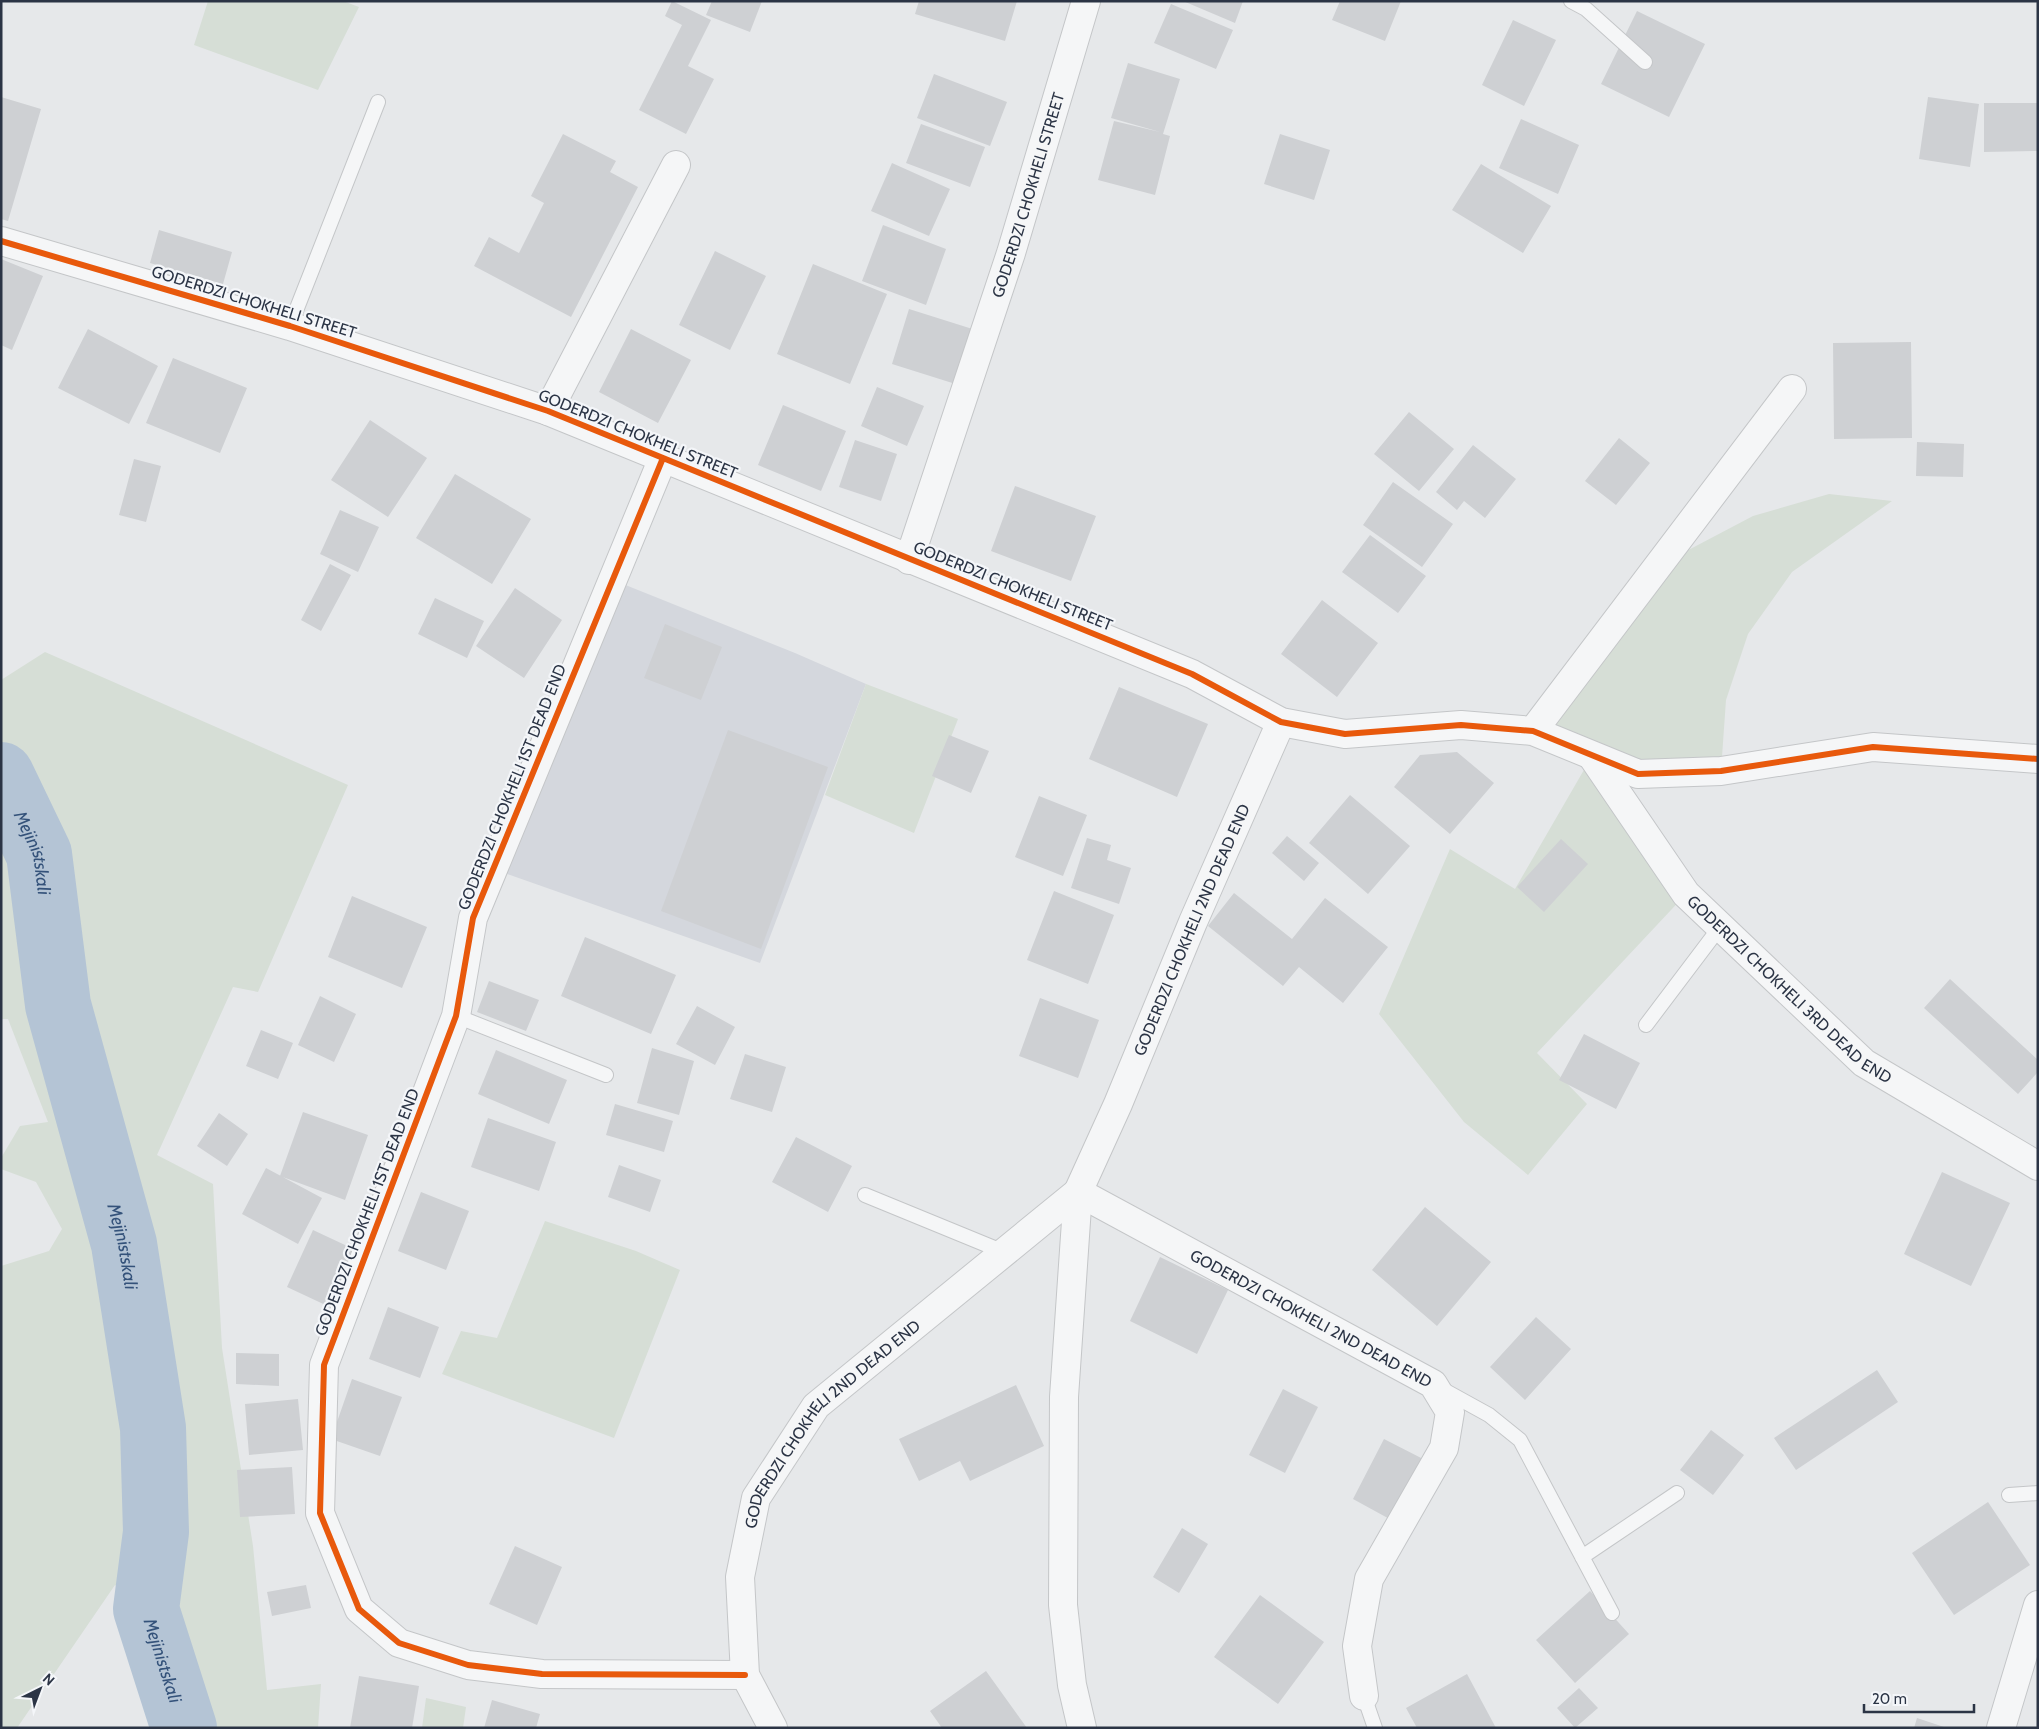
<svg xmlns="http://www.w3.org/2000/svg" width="2039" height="1729" font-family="Cabin,sans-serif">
  <rect width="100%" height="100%" fill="#e6e8ea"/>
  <!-- built -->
  <path fill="#d4d7dd" d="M613,580L795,653L866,684L760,963L493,869Z"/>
  <!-- green -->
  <path fill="#d6ded6" d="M208,1H343L359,7L318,90L194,45Z
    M1829,494L1892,501L1792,572L1748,634L1726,700L1721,771L1593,756L1686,894L1537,1053L1587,1104L1528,1175L1464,1122L1379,1014L1450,849L1515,889L1592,756L1533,731L1658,566L1753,516Z
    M45,652L348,785L258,992L233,987L157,1155L213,1184L222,1348L253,1546L267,1690L321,1684L318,1728H184L146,1609L115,1585L17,1728H1V1266L49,1251L62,1229L36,1182L1,1169V1158L20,1126L48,1122L8,1019H1V680Z
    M866,684L958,719L914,833L825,795Z
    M545,1221L636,1251L680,1270L614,1438L442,1374L461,1331L497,1338Z
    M426,1698L466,1707L463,1728H422Z"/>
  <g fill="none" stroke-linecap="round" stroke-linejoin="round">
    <!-- river -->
    <path stroke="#b4c4d5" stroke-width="66" id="s1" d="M1,775L39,854L58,1005L124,1244L153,1428L156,1532L146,1609L184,1728"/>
  </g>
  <!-- building -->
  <path fill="#ced0d3" d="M672,1L711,20L688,66L714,79L686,134L639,110L682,25L665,16Z
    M712,1H762L750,32L706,15Z
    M919,1H1017L1005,41L915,14Z
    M1183,1H1243L1235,23Z
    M1340,1H1401L1385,41L1332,20Z
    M1171,4L1233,30L1216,69L1154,43Z
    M1637,11L1705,44L1669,117L1601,84Z
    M1513,20L1556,40L1524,106L1482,85Z
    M1128,63L1180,79L1163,134L1170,136L1155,195L1098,180L1114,121L1160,132L1111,118Z
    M934,74L1007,102L990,146L917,118Z
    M1,97L41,109L8,221L1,219Z
    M1928,97L1979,104L1970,167L1919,159Z
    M1984,103H2038V151L1984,152Z
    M1521,119L1579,145L1558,194L1499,168Z
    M921,124L985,147L970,187L906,163Z
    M563,134L616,161L610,172L638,187L571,317L474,266L489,237L519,253L544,203L531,196Z
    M1280,134L1330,150L1314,200L1264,184Z
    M892,163L950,189L929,236L871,211Z
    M1481,164L1551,206L1523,253L1452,210Z
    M883,225L946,249L926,305L862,281Z
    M159,230L232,252L223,284L150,263Z
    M715,251L766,276L730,350L679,325Z
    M1,259L43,276L12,350L1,345Z
    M813,264L887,294L850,384L777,354Z
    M909,309L982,332L965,387L892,364Z
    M88,329L158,366L129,424L58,388Z
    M631,329L691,360L658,423L599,392Z
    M1911,342L1912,438L1834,439L1833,343Z
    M173,358L247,388L220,453L146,423Z
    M877,387L924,406L907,446L861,426Z
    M783,405L846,431L821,491L758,465Z
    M1409,412L1454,449L1419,491L1374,454Z
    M370,420L427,458L388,517L331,480Z
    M1619,438L1650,463L1616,505L1585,481Z
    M855,440L897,454L881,501L839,487Z
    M1917,442L1964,444L1963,477L1916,476Z
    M1473,445L1516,479L1485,518L1464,501L1457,510L1436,492Z
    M134,459L161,466L146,522L119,515Z
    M455,474L531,519L492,584L416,538Z
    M1393,482L1453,524L1422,567L1363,525Z
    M1015,486L1096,516L1071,581L991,551Z
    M340,510L379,527L358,572L320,554Z
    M1370,535L1426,576L1398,613L1342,572Z
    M330,564L351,575L321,631L301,620Z
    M515,588L562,620L524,678L476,646Z
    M435,598L484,621L467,658L418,634Z
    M1322,600L1378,643L1337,697L1281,654Z
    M665,624L722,647L701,700L644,678Z
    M1119,687L1208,724L1177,797L1089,759Z
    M728,730L828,767L761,949L661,911Z
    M949,735L989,751L971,793L932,776Z
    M1457,752L1494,783L1450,834L1394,787L1420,755Z
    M1350,795L1410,846L1368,894L1309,843Z
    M1039,796L1087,815L1063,876L1015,857Z
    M1287,836L1319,863L1304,881L1272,853Z
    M1087,838L1111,845L1107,860L1131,868L1119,904L1071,888Z
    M1561,839L1588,864L1544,912L1517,887Z
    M1054,891L1114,915L1088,984L1027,960Z
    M1234,893L1292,939L1325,898L1388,947L1343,1003L1299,967L1283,986L1208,926Z
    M352,896L427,927L402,988L328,957Z
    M585,937L676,975L651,1034L561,996Z
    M1950,979L2038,1060V1072L2018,1094L1924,1008Z
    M489,981L539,1000L526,1031L477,1012Z
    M320,996L356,1014L334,1062L298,1045Z
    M1040,998L1099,1020L1078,1078L1019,1056Z
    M697,1006L735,1027L715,1065L676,1044Z
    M261,1030L293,1043L278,1079L246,1066Z
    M1584,1034L1640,1063L1616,1109L1559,1080Z
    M652,1048L694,1061L679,1115L637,1103Z
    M496,1050L567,1080L549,1124L478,1094Z
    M745,1054L786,1067L772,1112L730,1099Z
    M615,1104L673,1121L664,1152L606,1135Z
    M303,1112L368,1135L345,1200L280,1176Z
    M219,1113L248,1134L227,1166L197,1146Z
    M488,1118L556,1142L539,1191L471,1167Z
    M796,1137L852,1166L828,1212L772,1182Z
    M619,1165L661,1180L650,1212L608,1197Z
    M266,1168L322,1198L298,1244L242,1214Z
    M1942,1172L2010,1203L1971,1286L1904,1254Z
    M421,1192L469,1211L446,1270L398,1251Z
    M1425,1207L1491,1262L1437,1326L1372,1270Z
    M313,1230L360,1252L334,1309L287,1287Z
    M1160,1257L1228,1290L1197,1354L1130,1321Z
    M388,1307L439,1327L420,1378L369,1359Z
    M1536,1317L1571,1349L1525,1400L1490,1367Z
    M236,1353L279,1354V1386L236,1384Z
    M1877,1370L1898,1402L1796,1470L1774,1438Z
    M352,1379L402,1397L380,1456L331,1439Z
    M1016,1385L1044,1446L970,1481L960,1461L919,1481L899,1439Z
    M1283,1389L1318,1407L1285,1473L1249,1455Z
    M298,1399L303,1450L249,1455L245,1404Z
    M1711,1430L1744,1455L1713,1495L1680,1470Z
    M1384,1439L1427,1461L1395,1522L1353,1499Z
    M292,1467L295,1514L240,1517L237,1470Z
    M1988,1502L2030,1565L1954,1615L1912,1553Z
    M1182,1528L1208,1544L1179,1593L1153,1577Z
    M515,1546L562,1567L537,1625L489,1604Z
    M306,1585L311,1608L272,1616L267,1592Z
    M1590,1591L1629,1634L1575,1683L1536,1640Z
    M1260,1595L1324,1642L1278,1704L1214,1657Z
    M986,1671L1027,1728H942L930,1711Z
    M1467,1674L1496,1728H1417L1406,1708Z
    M359,1676L419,1686L412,1728H350Z
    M1579,1688L1598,1708L1575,1728L1557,1708Z
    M492,1700L540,1714L536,1728H484Z
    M1917,1718L1944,1727V1728H1914Z"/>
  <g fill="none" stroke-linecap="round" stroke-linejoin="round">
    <!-- service casing -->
    <g stroke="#c4c6c8" stroke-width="16">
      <path id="service" d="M1571,1L1586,9L1645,62
        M290,326L378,102
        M456,1016L606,1075
        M1646,1025L1720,927
        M865,1195L1004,1252
        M1440,1388L1489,1415L1520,1440L1612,1613
        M2009,1495L2038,1493
        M1582,1557L1677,1493
        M1364,1696L1375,1728"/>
    </g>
    <!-- minor casing -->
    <g stroke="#c4c6c8" stroke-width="30">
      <g id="minor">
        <path d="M1,241L290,326L548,411L1192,674L1281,722L1345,734L1461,725L1533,731L1638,774L1721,771L1873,747L2038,759"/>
        <path d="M548,411L676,165"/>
        <path d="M663,458L473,918L456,1016L324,1365L320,1513L359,1609L399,1643L468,1665L542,1674L745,1675"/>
        <path id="s2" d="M909,560L1011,253L1086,1"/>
        <path d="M1533,731L1792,389"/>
        <path id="s3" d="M1592,756L1686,894L1864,1063L2038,1166"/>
        <path id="s4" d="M773,1728L745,1675L740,1577L756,1498L816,1406L1078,1192L1433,1384L1450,1412L1444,1448L1369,1579L1357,1646L1364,1696"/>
        <path id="s5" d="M1082,1728L1072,1685L1063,1605L1064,1397L1078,1192L1118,1104L1193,922L1281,722"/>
        <path d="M2001,1728L2038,1605"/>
      </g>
    </g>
    <!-- service -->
    <use href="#service" stroke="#f5f6f7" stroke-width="14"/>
    <!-- minor -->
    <use href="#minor" stroke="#f5f6f7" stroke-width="28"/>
    <!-- cycleway casing -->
    <g stroke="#f4f6f9" stroke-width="9">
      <path id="cycleway" d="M1,241L290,326L548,411L1192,674L1281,722L1345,734L1461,725L1533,731L1638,774L1721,771L1873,747L2038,759
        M663,458L473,918L456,1016L324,1365L320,1513L359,1609L399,1643L468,1665L542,1674L745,1675"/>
    </g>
    <!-- cycleway -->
    <use href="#cycleway" stroke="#e8590c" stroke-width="6"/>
  </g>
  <g text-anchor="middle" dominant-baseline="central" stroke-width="4.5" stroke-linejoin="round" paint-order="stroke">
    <!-- street labels -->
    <g font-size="16" fill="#2b3445" stroke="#f4f6f9">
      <text stroke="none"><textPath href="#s2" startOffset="384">GODERDZI CHOKHELI STREET</textPath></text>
      <text transform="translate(254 302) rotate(17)">GODERDZI CHOKHELI STREET</text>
      <text transform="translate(638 434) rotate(22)">GODERDZI CHOKHELI STREET</text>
      <text transform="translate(1013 586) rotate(22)">GODERDZI CHOKHELI STREET</text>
      <text transform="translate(512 787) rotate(-68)">GODERDZI CHOKHELI 1ST DEAD END</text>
      <text stroke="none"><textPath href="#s5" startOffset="824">GODERDZI CHOKHELI 2ND DEAD END</textPath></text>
      <text stroke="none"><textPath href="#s3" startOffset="308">GODERDZI CHOKHELI 3RD DEAD END</textPath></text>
      <text transform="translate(367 1212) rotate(-69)">GODERDZI CHOKHELI 1ST DEAD END</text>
      <text stroke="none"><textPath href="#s4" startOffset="952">GODERDZI CHOKHELI 2ND DEAD END</textPath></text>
      <text stroke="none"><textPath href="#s4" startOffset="344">GODERDZI CHOKHELI 2ND DEAD END</textPath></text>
    </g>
    <!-- water labels -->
    <g font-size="18" font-style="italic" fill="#34527a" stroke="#f4f6f9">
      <text stroke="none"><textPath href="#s1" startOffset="85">Mejinistskali</textPath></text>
      <text stroke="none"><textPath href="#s1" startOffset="490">Mejinistskali</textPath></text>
      <text stroke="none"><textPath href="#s1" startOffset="910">Mejinistskali</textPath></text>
    </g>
  </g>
  <!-- border -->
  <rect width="2039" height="1729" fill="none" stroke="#2b3445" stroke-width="5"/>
  <!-- north arrow -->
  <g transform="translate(40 1689) rotate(42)" stroke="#f4f6f9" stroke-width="4" paint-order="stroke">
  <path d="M0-4L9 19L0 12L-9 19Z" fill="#2b3445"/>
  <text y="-8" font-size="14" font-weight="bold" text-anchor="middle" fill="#2b3445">N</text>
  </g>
  <!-- scale -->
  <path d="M1864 1704v8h110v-8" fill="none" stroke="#2b3445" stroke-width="2.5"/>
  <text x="1872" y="1704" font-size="15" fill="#2b3445" stroke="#f4f6f9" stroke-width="4" paint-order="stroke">20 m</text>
</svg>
